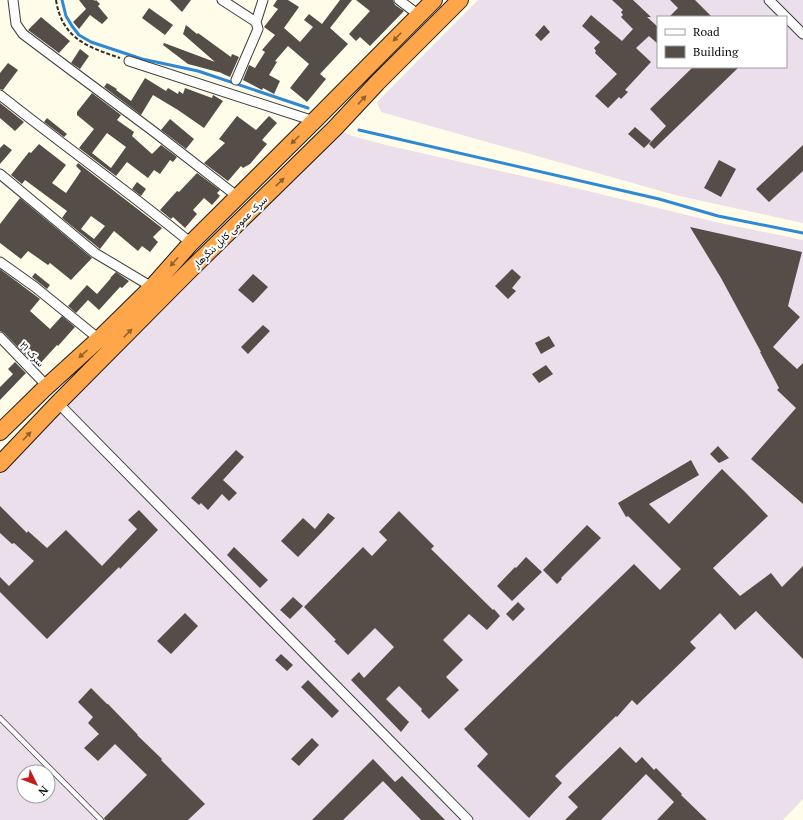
<svg xmlns="http://www.w3.org/2000/svg" width="803" height="820" font-family="'PT Serif',Vazirmatn,serif">
  <rect width="100%" height="100%" fill="#fffcea"/>
  <!-- industrial -->
  <path fill="#ebdfeb" fill-rule="evenodd" d="M478,0H803V223L675,195L381,112L377,102ZM658,17H786V67H658Z
    M335,128L352,136L386,145L571,187L720,223L803,240V799L783,820H0V464ZM24,772H48V796H24Z"/>
  <g fill="none" stroke-linecap="round" stroke-linejoin="round">
    <!-- stream -->
    <path stroke="#2d89d6" stroke-width="3" d="M62,0L66,16L72,26L79,35L91,42L142,59L198,71L308,108
      M359,130L659,199L718,216L803,233"/>
  </g>
  <!-- building -->
  <path fill="#554d47" fill-rule="evenodd" d="M79,0H94L95,1L96,0L100,4L98,6L108,18L102,24L90,15L79,29L73,22L86,9Z
    M170,0H191L182,12Z
    M277,0H288L299,7L284,28L300,42L313,27L304,20L309,14L322,24L340,0H352L330,28L348,44L320,74L326,79L307,102L290,88L309,64L288,46L275,61L277,62L269,75L280,81L274,94L263,88L262,90L243,80L249,65L255,68L265,52L262,50L275,35L264,27L278,9L273,6Z
    M356,0H393L395,5L404,11L370,46L360,37L356,41L349,34L370,11Z
    M612,0H633L651,17H647L658,27V44L649,36L636,48L651,62L625,90L628,92L621,99L619,97L608,108L595,96L617,74L595,53L596,51L594,48L600,42L582,26L591,15L622,41L633,29L621,17L623,15L621,12L623,10Z
    M670,0H695L712,17H669L678,8Z
    M149,8L173,25L165,35L142,18Z
    M41,17L70,41L59,53L28,30Z
    M186,25L197,34L198,33L231,57L232,54L239,57L230,77L221,73H222L188,64L163,45L164,43L215,62L183,34Z
    M544,25L550,32L541,41L535,35Z
    M80,49L89,56L80,69L71,63Z
    M8,63L18,70L3,90L0,89V73Z
    M693,67H739L654,149L649,144L666,126L650,109Z
    M145,78L166,91L168,88L178,94L179,91L183,94L185,88L212,98L213,95L223,101L204,128L178,110L153,95L141,115L104,87L107,83L117,89L116,90L131,101Z
    M92,93L121,115L117,120L134,132L132,136L152,154L161,145L177,157L173,162L170,160L160,174L154,170L148,178L127,162L116,176L79,148L94,129L77,115V112ZM107,133L126,147L111,168L92,153Z
    M0,103L24,122L15,131L0,118Z
    M237,116L256,130L269,116L277,123L262,140L267,144L250,164L243,168L241,166L228,181L204,163L225,143L219,139Z
    M47,118L67,134L64,137L44,122Z
    M170,119L194,139L186,149L161,130Z
    M635,127L651,141L644,148L628,134Z
    M4,144L12,150L0,164V148Z
    M39,144L66,165L52,183L66,193L81,171L76,166L78,163L162,228L153,237L158,242L150,252L142,246L138,251L114,231L100,249L62,218L67,211L25,180L22,184L11,175L29,152L31,153ZM91,216L105,226L94,239L81,229Z
    M803,145V171L769,202L756,189Z
    M719,160L736,169L721,197L704,188Z
    M197,173L220,190L217,193L220,196L212,205L204,198L193,210L197,214L185,228L173,217L171,219L160,210L177,191L179,192Z
    M137,182L146,189L141,196L132,189Z
    M20,198L92,258L71,280L50,263L48,265L28,251L21,259L0,243V224Z
    M690,227L802,252L788,306L800,317L773,347L797,369L803,363V504L751,459L796,408L777,390L779,388L760,352H761L721,278Z
    M0,269L40,299L30,311L50,329L62,316L75,327L58,346L57,345L37,367L4,333L0,331Z
    M512,269L521,277L512,288L516,291L508,299L495,286Z
    M116,272L129,281L122,288L120,287L99,310L88,300L76,313L68,306L87,285L97,294L111,278H110Z
    M35,273L50,285L47,289L32,277Z
    M253,274L268,287L253,303L238,290Z
    M263,325L270,331L248,354L241,347Z
    M549,336L555,346L541,354L535,343Z
    M15,362L26,373L0,400V387L13,374L8,369Z
    M546,365L553,374L539,383L532,374Z
    M718,446L729,458L719,463L710,454Z
    M236,450L244,457L223,480L237,493L229,501L222,494L208,510L201,503L199,505L191,498Z
    M691,460L699,475L649,504L669,524L722,469L746,493L768,516L713,568L740,596L771,573L782,587L803,566V659L756,611L735,630L720,613L690,642L696,648L637,705L632,700L617,717L616,716L555,776L562,783L529,818L477,766L488,754L464,729L634,564L660,590L681,569L628,516L626,517L618,503Z
    M0,506L27,533L28,531L47,548L66,530L102,566L137,529L128,520L139,510L158,530L120,569L119,567L47,639L0,592V577L9,586L34,561L14,543L12,544L0,533Z
    M399,511L434,546L431,549L493,610L494,609L500,616L487,630L469,614L443,640L463,660L446,677L459,690L429,719L421,711L422,709L399,686L386,699L409,722L401,732L351,680L359,672L364,678L394,647L375,628L348,655L334,641L336,640L304,607L363,547L372,556L387,540L379,532Z
    M328,513L335,518L323,531L298,557L281,541L303,518L315,529Z
    M587,525L601,538L561,578L562,579L557,584L543,570Z
    M234,547L268,580L260,588L227,555Z
    M526,557L542,572L512,601L497,586L515,567L516,568Z
    M293,597L303,606L290,619L280,610Z
    M518,602L525,609L513,621L506,614Z
    M185,613L198,626L171,654L157,641Z
    M281,654L293,665L287,671L275,660Z
    M308,680L339,711L332,718L301,687Z
    M91,688L107,704H108L138,735H137L162,759L161,760L205,804L188,820H105L104,818L147,775L115,744L98,761L84,748L99,734L88,723L93,717L78,702Z
    M312,738L319,745L299,766L291,759Z
    M620,747L636,763L642,757L654,770L656,768L682,794L681,795L707,820H657L674,802L646,774L601,820H565L578,807L568,797Z
    M373,759L395,782L402,776L445,820H421L383,781L343,820H312Z"/>
  <g fill="none" stroke-linecap="round" stroke-linejoin="round">
    <!-- lane casing -->
    <g stroke="#3f3f3f" stroke-width="6">
      <path id="lane" d="M0,718L101,820"/>
    </g>
    <!-- street casing -->
    <g stroke="#3f3f3f" stroke-width="11">
      <path id="street" d="M13,0L16,24L23,34L71,70L153,131L238,197
        M222,0L256,22
        M399,0L419,15
        M769,0L803,34
        M129,61L314,121
        M236,80L258,29L256,22L263,0
        M0,95C63,145 129,192 191,243
        M0,174L95,253L152,287
        M0,262L35,287L99,339
        M0,337L47,386
        M58,403L468,820"/>
    </g>
    <!-- highway casing -->
    <g stroke="#1d1d1d" stroke-width="18">
      <path id="highway" d="M0,432L44,389L99,339L152,287L191,243L314,121L434,0
        M0,464L58,403L187,273L335,128L377,83L460,0"/>
    </g>
    <!-- path -->
    <path stroke="#2e2e2e" stroke-width="2" stroke-dasharray="4 2" stroke-linecap="butt" d="M56,0C62,39 88,47 120,58"/>
    <!-- lane -->
    <use href="#lane" stroke="#fff" stroke-width="4.5"/>
    <!-- street -->
    <use href="#street" stroke="#fff" stroke-width="9"/>
    <!-- highway -->
    <use href="#highway" stroke="#fea649" stroke-width="16"/>
  </g>
  <!-- one-way arrows -->
  <defs><path id="oneway-solid" d="M-6-.8H1V-3.2L6.5 0L1 3.2V.8H-6Z"/></defs>
  <g fill="#91612e">
    <use href="#oneway-solid" transform="translate(397 37) rotate(134)"/>
    <use href="#oneway-solid" transform="translate(362 100) rotate(-47)"/>
    <use href="#oneway-solid" transform="translate(295 140) rotate(135)"/>
    <use href="#oneway-solid" transform="translate(280 182) rotate(-44)"/>
    <use href="#oneway-solid" transform="translate(174 262) rotate(132)"/>
    <use href="#oneway-solid" transform="translate(128 333) rotate(-45)"/>
    <use href="#oneway-solid" transform="translate(83 354) rotate(138)"/>
    <use href="#oneway-solid" transform="translate(27 436) rotate(-46)"/>
  </g>
  <g text-anchor="middle" dominant-baseline="central" stroke-width="4" stroke-linejoin="round" paint-order="stroke">
    <!-- street labels -->
    <g font-size="10" fill="#0c0c0c" stroke="#fff">
      <text transform="translate(230 232) rotate(-44)">سرک عمومی کابل ننگرهار</text>
      <text transform="translate(32 354) rotate(47)">سرک ۲۱</text>
    </g>
  </g>
  <!-- legend -->
  <rect x="657" y="16" width="130" height="52" fill="#ffffff" stroke="#9e9e9e"/>
  <rect x="665" y="29" width="20" height="6" fill="#ffffff" stroke="#9e9e9e"/>
  <text x="693" y="36" font-size="12" fill="#0c0c0c">Road</text>
  <rect x="665" y="46" width="20" height="12" fill="#554d47" stroke="#9e9e9e"/>
  <text x="693" y="56" font-size="12" fill="#0c0c0c">Building</text>
  <!-- north arrow -->
  <g transform="translate(36 784) rotate(133)"><circle r="19" fill="#ffffff" stroke="#9e9e9e"/>
  <path d="M0-3L7 15L0 10L-7 15Z" fill="#c41c1b"/>
  <text y="-6" font-size="11" font-weight="bold" text-anchor="middle" fill="#0c0c0c">N</text>
  </g>
</svg>
